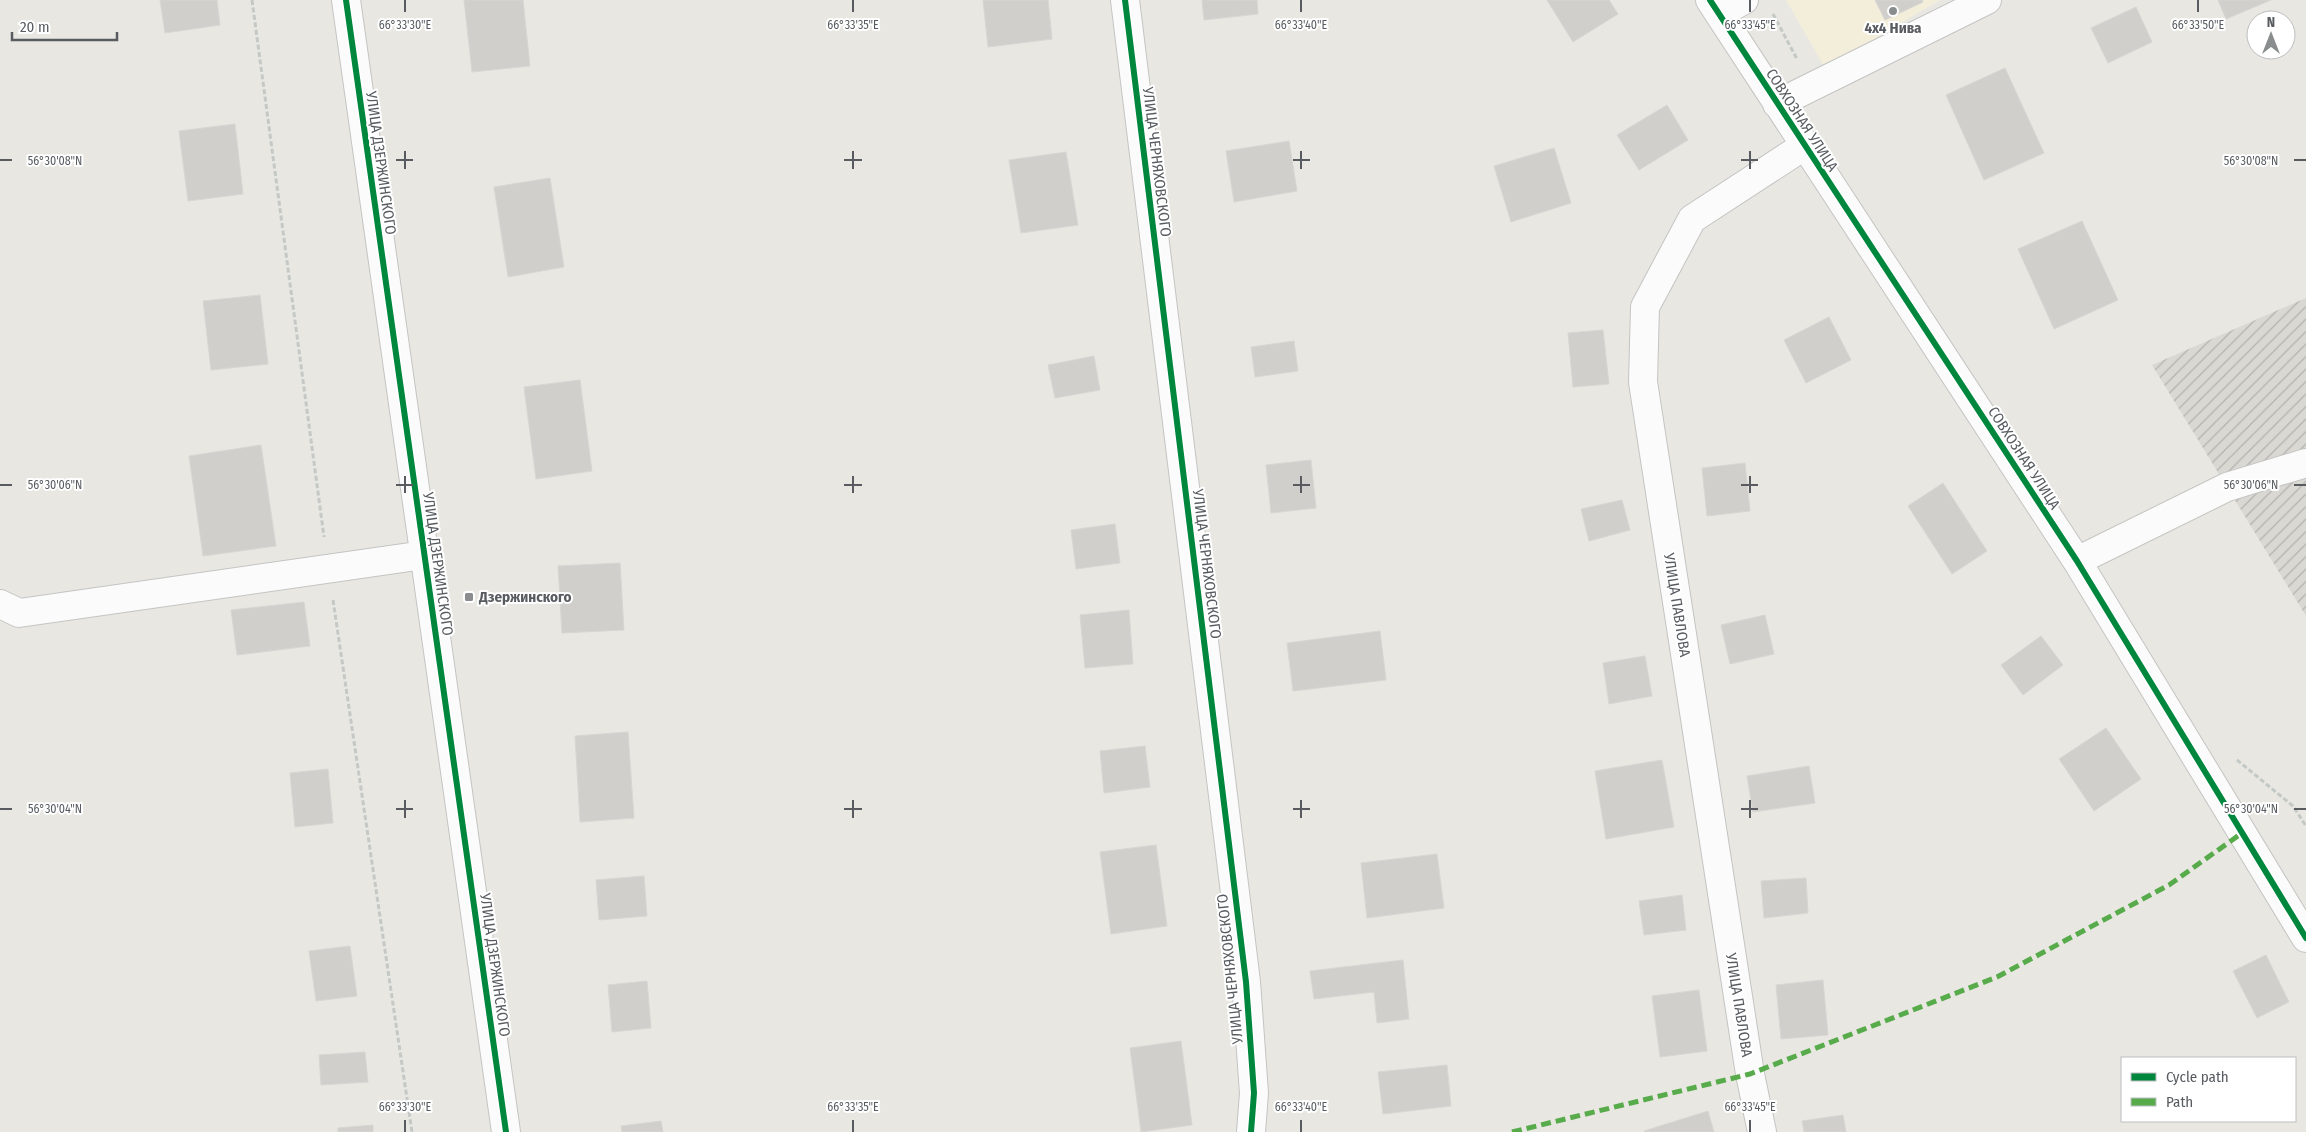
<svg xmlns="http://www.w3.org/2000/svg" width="2306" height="1132" font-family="'Fira Sans Condensed',sans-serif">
  <defs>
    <pattern id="industrial-furrows" width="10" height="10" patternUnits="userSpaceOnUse" patternTransform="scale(1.25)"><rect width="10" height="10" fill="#d9d8d3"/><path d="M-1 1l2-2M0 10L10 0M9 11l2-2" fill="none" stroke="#b3b2af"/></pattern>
  </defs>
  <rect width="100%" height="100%" fill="#e8e7e2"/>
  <!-- commercial -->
  <path fill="#f3eeda" d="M1786,0H1940L1825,68Z"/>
  <!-- industrial -->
  <path fill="url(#industrial-furrows)" d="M2306,298V616L2152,365Z"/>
  <!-- building -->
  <path fill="#d0cfcc" stroke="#d7d6d2" d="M160,0H217L220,25L165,33Z
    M464,0H523L530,66L472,72Z
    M983,0H1048L1052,39L988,47Z
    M1202,0H1257L1258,14L1204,20Z
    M1547,0H1609L1618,14L1573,42Z
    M1875,0H1922L1923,2L1885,20Z
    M2218,0H2271L2226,19Z
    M2136,7L2152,42L2108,63L2091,28Z
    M2005,68L2044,153L1984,180L1946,95Z
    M1667,105L1688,140L1639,170L1617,135Z
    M235,124L243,194L188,201L179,131Z
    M1289,141L1297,191L1234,202L1226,151Z
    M1554,148L1571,203L1511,222L1494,166Z
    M1066,152L1078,225L1021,233L1009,160Z
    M550,178L564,267L508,277L494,187Z
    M2082,221L2118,300L2054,329L2018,249Z
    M260,295L268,364L211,370L203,301Z
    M1829,317L1851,360L1806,383L1784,340Z
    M1603,330L1609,384L1573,387L1568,333Z
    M1294,341L1298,371L1255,377L1251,347Z
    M1094,356L1100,390L1055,398L1048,365Z
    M580,380L592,471L536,479L524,387Z
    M261,445L276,546L203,556L189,456Z
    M1311,460L1316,508L1271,513L1266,465Z
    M1745,463L1750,511L1707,516L1702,468Z
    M1943,483L1987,551L1952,574L1908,506Z
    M1622,500L1630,530L1589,541L1581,509Z
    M1115,524L1120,563L1076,569L1071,530Z
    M620,563L624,630L562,633L558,566Z
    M304,602L310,646L237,655L231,610Z
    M1129,610L1133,664L1085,668L1080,615Z
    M1765,615L1774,654L1730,664L1721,625Z
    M1380,631L1386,680L1293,691L1287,643Z
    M2041,636L2063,665L2023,695L2001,665Z
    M1645,656L1652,696L1609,704L1603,663Z
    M2106,728L2141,779L2094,811L2059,759Z
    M628,732L634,818L580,822L575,736Z
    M1145,746L1150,787L1104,793L1100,751Z
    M1662,760L1674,827L1606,839L1595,771Z
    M1809,766L1815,803L1753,812L1747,776Z
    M328,769L333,823L295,827L290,773Z
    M1156,845L1167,926L1111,934L1100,852Z
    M1437,854L1444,908L1367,918L1361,863Z
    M644,876L647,916L599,920L596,880Z
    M1806,878L1808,913L1764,918L1761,881Z
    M1682,895L1686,930L1644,935L1639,901Z
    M350,946L357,996L316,1001L309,951Z
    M2266,955L2289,1002L2257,1018L2233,971Z
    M1403,960L1409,1019L1377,1023L1374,992L1314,999L1310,971Z
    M1823,980L1828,1035L1781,1039L1776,985Z
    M647,981L651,1028L612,1032L608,985Z
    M1699,990L1707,1051L1660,1057L1652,996Z
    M1181,1041L1192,1125L1141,1132L1130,1048Z
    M365,1052L368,1082L321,1085L319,1055Z
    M1447,1065L1451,1106L1383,1114L1378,1072Z
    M1708,1111L1714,1132H1645L1644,1131Z
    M1843,1115L1846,1132H1804L1802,1121Z
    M661,1121L663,1132H622L621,1126Z
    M373,1125V1132H338V1128Z"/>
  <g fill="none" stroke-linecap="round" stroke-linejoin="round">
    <!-- minor casing -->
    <g stroke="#c4c4c3" stroke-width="30">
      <path id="minor" d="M346,0L506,1132
        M1125,0L1246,982L1254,1093L1251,1132
        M1710,0L2077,561L2306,938
        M1719,14L1744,0
        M1777,104L1987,0
        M2077,561L2227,487L2306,463
        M0,604L19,613L424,555
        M1762,1132L1750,1074L1643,382L1645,307L1692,219L1804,146"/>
    </g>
    <!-- path -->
    <path stroke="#c4c9c6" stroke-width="3" stroke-dasharray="5 2.5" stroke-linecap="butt" d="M252,0L324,537
      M1773,14L1797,59
      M333,600L412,1132
      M2237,760L2293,806L2306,826"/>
    <!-- minor -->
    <use href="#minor" stroke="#fcfbfb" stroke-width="28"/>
    <!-- quiet -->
    <path stroke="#58ab4b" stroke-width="5" stroke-dasharray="10 5" stroke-linecap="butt" d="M1512,1132L1750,1074L1997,977L2169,885L2242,833"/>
    <!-- cycleway casing -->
    <g stroke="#fff" stroke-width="9">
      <path id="cycleway" d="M346,0L506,1132
        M1125,0L1246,982L1254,1093L1251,1132
        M1710,0L2077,561L2306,938"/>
    </g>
    <!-- cycleway -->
    <use href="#cycleway" stroke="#00873e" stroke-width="6"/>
  </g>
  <!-- ticks -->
  <path fill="none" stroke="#585c60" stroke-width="2" d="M405,0V12M853,0V12M1301,0V12M1750,0V12M2198,0V12M405,151V169M853,151V169M1301,151V169M1750,151V169M0,160H12M396,160H413M844,160H862M1293,160H1310M1741,160H1758M2294,160H2306M405,476V493M853,476V493M1301,476V493M1750,476V493M0,485H12M396,485H413M844,485H862M1293,485H1310M1741,485H1758M2294,485H2306M405,800V818M853,800V818M1301,800V818M1750,800V818M0,809H12M396,809H413M844,809H862M1293,809H1310M1741,809H1758M2294,809H2306M405,1120V1132M853,1120V1132M1301,1120V1132M1750,1120V1132"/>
  <!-- markers -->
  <g fill="#8a8d8e" stroke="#fff" stroke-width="2">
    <circle cx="1893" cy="11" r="5"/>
    <rect x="464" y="592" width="10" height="10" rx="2.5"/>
  </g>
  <g text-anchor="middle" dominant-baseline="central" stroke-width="4" stroke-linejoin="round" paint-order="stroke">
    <!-- poi labels -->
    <g font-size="15" font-weight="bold" fill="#585c60" stroke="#fff">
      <text x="1893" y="28">4x4 Нива</text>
      <text x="479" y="597" text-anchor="start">Дзержинского</text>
    </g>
    <!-- street labels -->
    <g font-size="15" fill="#585c60" stroke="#fff">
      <text transform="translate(1802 120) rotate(57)">СОВХОЗНАЯ УЛИЦА</text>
      <text transform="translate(1157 162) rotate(83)">УЛИЦА ЧЕРНЯХОВСКОГО</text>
      <text transform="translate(381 163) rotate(82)">УЛИЦА ДЗЕРЖИНСКОГО</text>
      <text transform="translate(2024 458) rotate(57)">СОВХОЗНАЯ УЛИЦА</text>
      <text transform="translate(438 564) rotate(82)">УЛИЦА ДЗЕРЖИНСКОГО</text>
      <text transform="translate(1207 564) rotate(83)">УЛИЦА ЧЕРНЯХОВСКОГО</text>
      <text transform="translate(1677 605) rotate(81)">УЛИЦА ПАВЛОВА</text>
      <text transform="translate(495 965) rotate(82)">УЛИЦА ДЗЕРЖИНСКОГО</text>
      <text transform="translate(1230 969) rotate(-96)">УЛИЦА ЧЕРНЯХОВСКОГО</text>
      <text transform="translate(1739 1005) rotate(81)">УЛИЦА ПАВЛОВА</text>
    </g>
  </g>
  <g font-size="12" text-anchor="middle" fill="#585c60" stroke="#fff" stroke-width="4" stroke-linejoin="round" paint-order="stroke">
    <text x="405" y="29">66°33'30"E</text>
    <text x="853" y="29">66°33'35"E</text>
    <text x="1301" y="29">66°33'40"E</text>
    <text x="1750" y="29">66°33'45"E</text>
    <text x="2198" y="29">66°33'50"E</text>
    <text x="55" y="165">56°30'08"N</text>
    <text x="2251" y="165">56°30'08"N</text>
    <text x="55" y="489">56°30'06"N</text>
    <text x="2251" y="489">56°30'06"N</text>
    <text x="55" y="813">56°30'04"N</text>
    <text x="2251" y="813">56°30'04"N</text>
    <text x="405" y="1111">66°33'30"E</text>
    <text x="853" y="1111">66°33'35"E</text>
    <text x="1301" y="1111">66°33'40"E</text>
    <text x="1750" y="1111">66°33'45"E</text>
  </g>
  <!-- legend -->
  <rect x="2121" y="1057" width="175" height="65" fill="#ffffff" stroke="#bcbebf"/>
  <rect x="2131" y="1073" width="25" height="8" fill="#00873e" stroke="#bcbebf"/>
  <text x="2166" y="1082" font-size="15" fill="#585c60">Cycle path</text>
  <rect x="2131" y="1098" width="25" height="8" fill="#58ab4b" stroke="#bcbebf"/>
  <text x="2166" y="1107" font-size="15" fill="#585c60">Path</text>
  <!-- north arrow -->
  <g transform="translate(2271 35)"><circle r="24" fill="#ffffff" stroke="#bcbebf"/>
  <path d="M0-4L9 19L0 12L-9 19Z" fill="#8a8d8e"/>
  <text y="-8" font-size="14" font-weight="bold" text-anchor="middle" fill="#585c60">N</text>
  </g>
  <!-- scale -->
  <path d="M12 32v8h105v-8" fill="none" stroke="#585c60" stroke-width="2.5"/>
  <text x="20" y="32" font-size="15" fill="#585c60" stroke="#ffffff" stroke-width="4" paint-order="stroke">20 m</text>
</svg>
